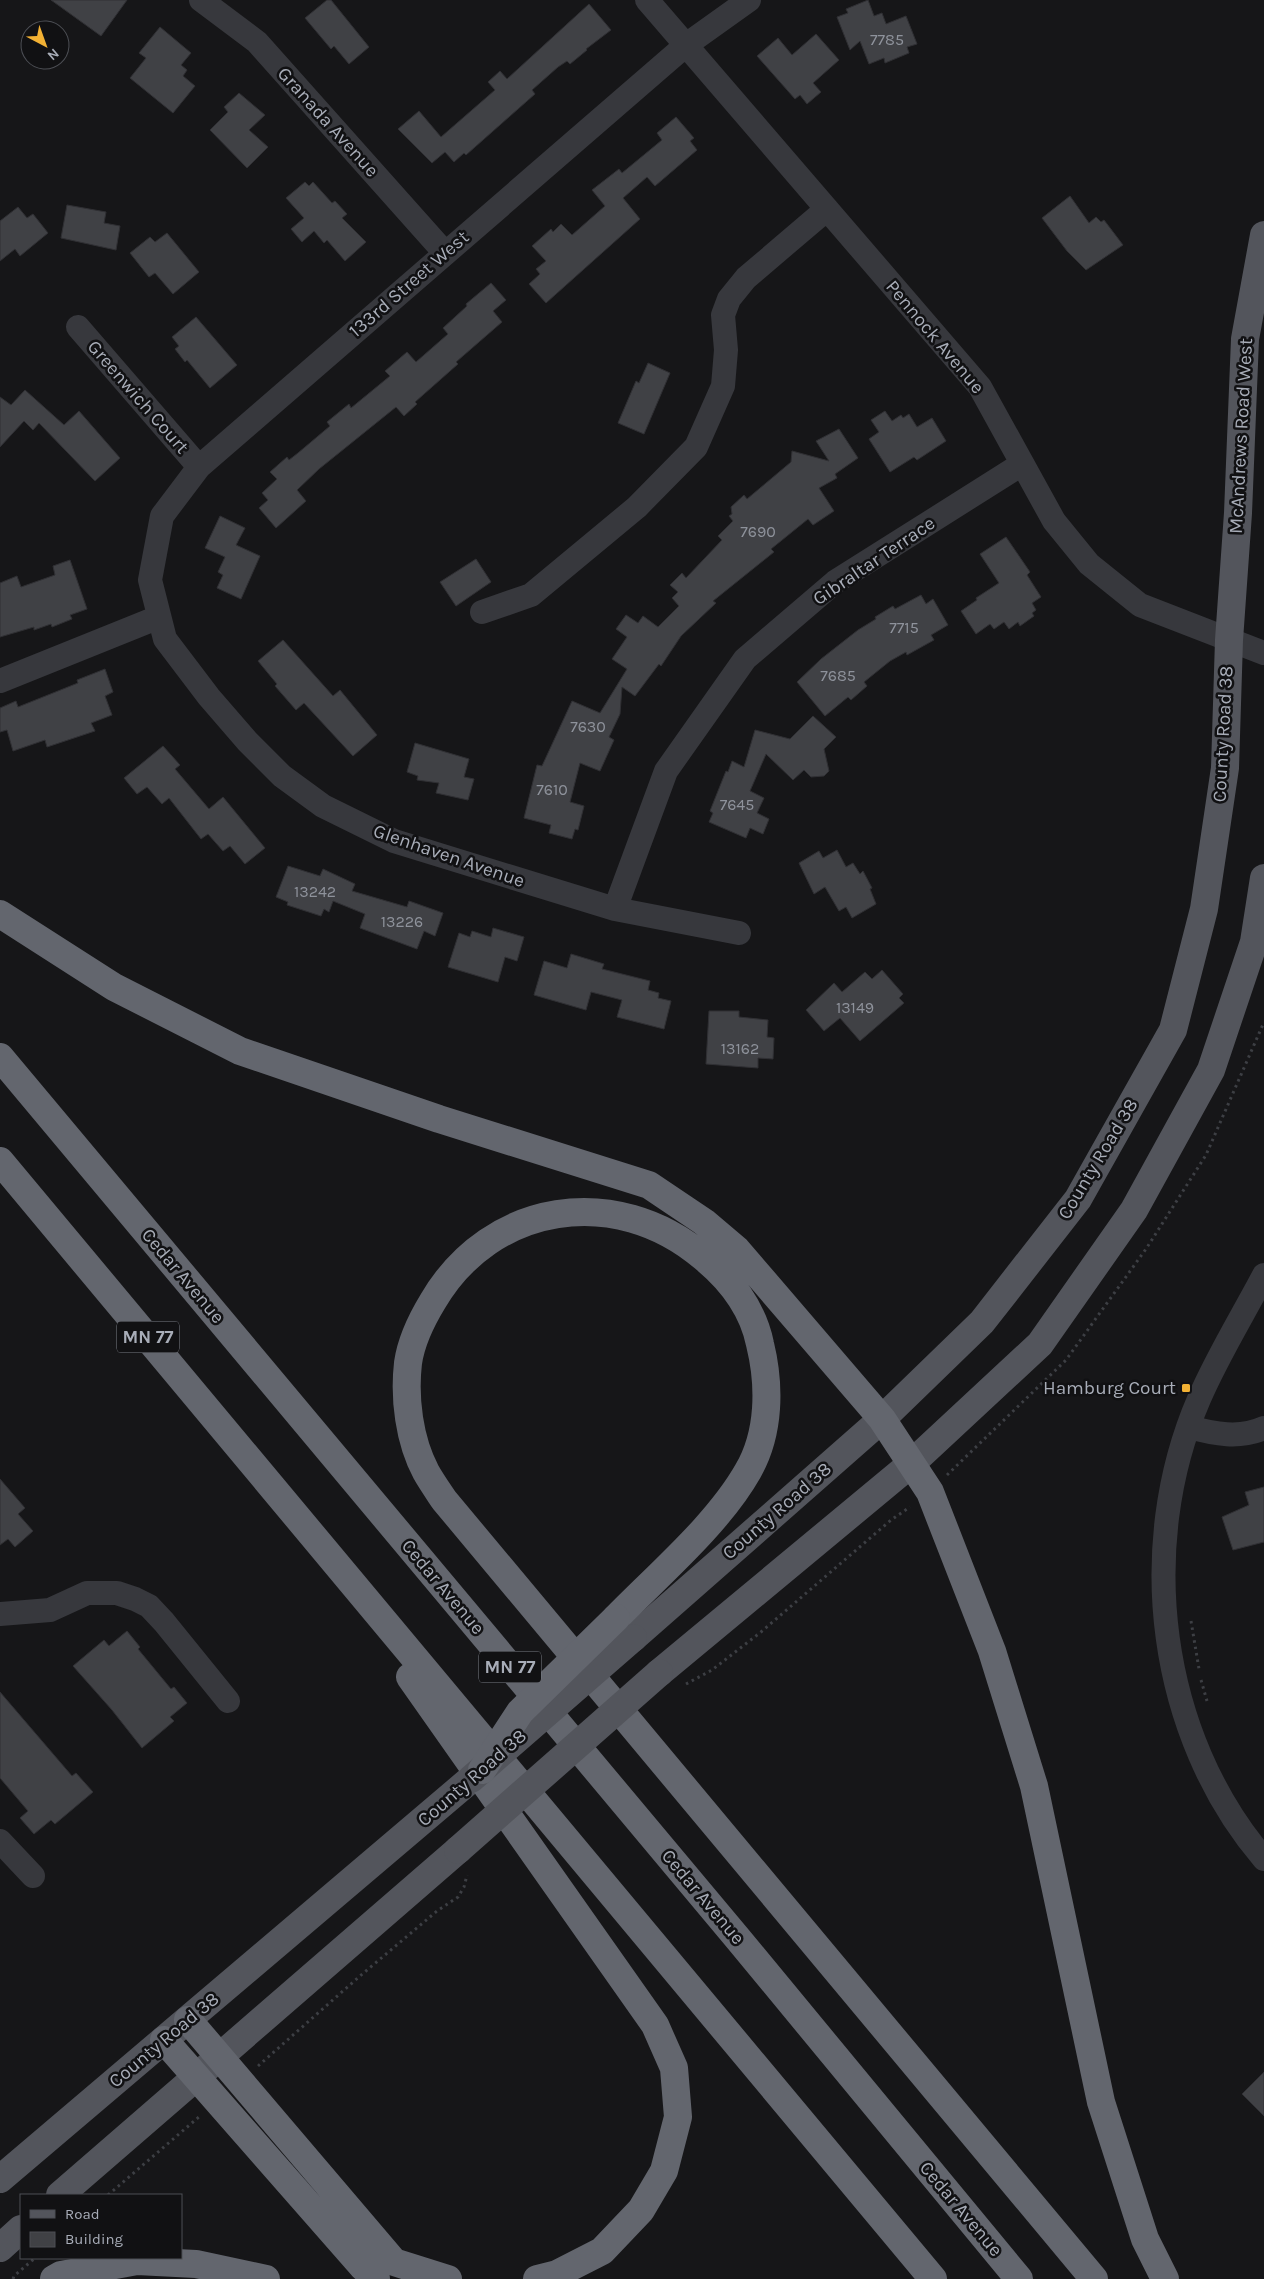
<svg xmlns="http://www.w3.org/2000/svg" width="1264" height="2279" font-family="Karla,sans-serif">
  <rect width="100%" height="100%" fill="#161618"/>
  <!-- building -->
  <path fill="#404145" stroke="#303034" d="M51,0H127L101,36Z
    M327,0H331L369,47L349,64L334,46L331,49L305,18Z
    M868,0L874,16L882,13L886,24L906,16L917,44L907,47L909,53L885,63L884,58L869,64L860,41L850,50L837,17L848,13L846,9Z
    M589,4L611,30L586,49L587,50L570,64L567,61L558,67L532,90L535,94L466,155L464,153L454,162L445,152L432,163L398,129L419,111L441,137L495,90L488,82L500,71L507,79Z
    M160,27L191,53L181,65L187,70L183,76L195,86L173,113L130,78L146,58L139,53Z
    M816,34L839,60L813,83L821,92L807,104L800,95L795,99L757,56L778,38L792,55Z
    M239,93L265,115L249,130L268,147L247,168L210,130L228,112L224,107Z
    M676,117L694,138L690,141L697,150L655,186L647,177L623,198L640,219L546,303L529,284L540,274L536,269L546,261L532,246L551,229L553,232L561,224L572,235L605,206L592,190L619,169L622,173L662,140L657,133Z
    M305,182L309,186L313,182L332,203L335,201L347,214L342,218L366,242L345,261L327,240L324,243L314,231L302,242L291,229L304,218L286,198Z
    M1070,196L1089,223L1096,217L1101,222L1104,220L1123,245L1086,270L1067,251L1042,218Z
    M67,205L106,212L104,223L120,226L116,250L61,238Z
    M18,207L27,218L33,214L48,233L20,256L15,249L0,261V221Z
    M167,233L199,272L173,294L155,273L149,277L130,253L150,237L155,242Z
    M491,283L506,300L493,311L502,322L456,362L458,364L415,402L417,404L404,416L396,407L319,469L297,490L306,501L276,528L259,508L268,500L262,493L277,479L270,472L287,457L289,460L298,453L330,426L327,422L349,404L351,408L390,376L385,371L407,352L416,362L448,334L443,328L467,306L466,304Z
    M196,317L237,365L210,388L187,360L185,362L175,349L179,346L172,337Z
    M648,363L670,373L644,434L618,423L636,381L639,383Z
    M25,390L64,425L79,411L120,458L95,481L39,423L33,430L24,421L0,447V397L11,405Z
    M885,411L892,421L901,415L903,418L909,414L917,427L932,418L946,441L917,460L914,457L890,472L869,439L879,432L871,420Z
    M839,429L858,458L835,474L837,478L819,488L834,511L813,525L808,519L771,549L774,552L713,601L716,603L681,636L661,666L659,664L635,696L622,687L620,714L609,737L614,740L600,771L580,763L570,802L584,806L578,830L575,829L572,839L549,833L551,825L524,818L537,765L542,766L572,701L600,713L627,669L612,659L627,637L616,629L626,615L638,623L643,616L658,627L679,606L672,598L678,592L670,585L682,573L686,578L722,540L718,536L733,521L729,516L732,514L731,507L744,495L747,499L791,462L792,451L829,461L816,441Z
    M220,516L245,528L236,545L260,556L241,599L217,588L223,575L218,572L225,557L205,548Z
    M1006,537L1030,572L1027,575L1041,597L1032,603L1036,610L1032,613L1034,616L1020,626L1018,622L1009,629L1004,622L994,629L990,624L976,634L961,611L977,600L976,598L999,583L980,554Z
    M476,559L491,582L456,606L440,582Z
    M70,560L87,609L70,615L72,619L52,627L51,624L34,630V627L0,637V583L17,576L21,587L55,575L53,566Z
    M921,595L926,604L933,599L948,625L931,635L934,640L907,655L906,652L890,661L864,682L867,686L851,700L848,697L825,716L797,682L821,659L858,630L876,619L875,617L893,606L895,609Z
    M283,640L333,696L340,690L377,735L353,756L304,703L296,710L275,686L277,684L258,661Z
    M105,669L113,692L105,696L112,715L91,723L95,731L47,747L45,740L13,751L7,730L0,732V708L16,701L18,707L78,683L77,680Z
    M813,716L836,737L824,749L829,771L824,776L811,777L804,770L793,780L766,754L750,791L764,798L757,813L769,819L763,834L750,828L746,838L709,822L713,813L710,811L726,771L728,772L732,761L744,767L755,730L790,739Z
    M415,743L469,759L464,777L474,779L468,800L436,793L439,783L417,780L418,776L407,772Z
    M163,746L180,765L175,769L209,809L223,797L265,848L245,864L230,846L223,851L208,834L201,839L169,798L162,804L147,787L137,794L124,778Z
    M837,850L846,867L853,863L860,874L863,871L872,888L870,889L876,904L852,918L846,907L839,911L825,887L814,894L799,863L819,851L823,858Z
    M288,866L320,876L323,869L355,884L352,891L407,907L409,901L443,913L435,936L424,931L417,949L360,928L365,914L333,901L329,912L324,909L321,916L287,905L288,902L276,897Z
    M493,928L524,937L517,961L505,957L498,982L448,967L459,933L470,937L472,931L491,937Z
    M571,954L604,964L602,969L650,981L648,990L659,993L658,998L671,1001L664,1029L617,1017L622,1000L591,992L586,1010L534,995L544,961L567,968Z
    M882,970L903,994L899,998L904,1003L860,1041L840,1018L824,1031L806,1010L834,983L842,992L865,972L872,979Z
    M709,1011H739V1017L768,1020L767,1037L774,1038L773,1059L758,1058V1068L706,1064Z
    M0,1479L25,1508L18,1514L33,1531L15,1547L8,1539L0,1545Z
    M1264,1487V1542L1233,1550L1222,1517L1249,1505L1245,1492Z
    M127,1631L140,1647L138,1649L171,1689L174,1687L187,1703L170,1717L174,1721L142,1748L112,1710L73,1666L104,1640L109,1646Z
    M0,1692L72,1776L76,1773L93,1792L55,1824L51,1820L34,1834L20,1818L28,1811L0,1778Z
    M1264,2072V2116L1242,2094Z"/>
  <g fill="none" stroke-linecap="round" stroke-linejoin="round">
    <!-- path -->
    <path stroke="#3d3f44" stroke-width="3" stroke-dasharray="2.5 4" stroke-linecap="butt" d="M947,1475L1066,1360L1146,1249L1206,1155L1264,1022
      M1191,1621L1199,1669
      M1201,1680L1207,1701
      M686,1684L712,1670L761,1632L891,1520L910,1507
      M258,2066L360,1976L437,1911L458,1897L464,1887L467,1875
      M108,2195L200,2116
      M13,2279L14,2276L35,2258"/>
    <!-- minor -->
    <path stroke="#37383d" stroke-width="24" d="M201,0L257,42L445,253
      M647,0L980,387L1054,521L1089,564L1140,605L1264,653
      M78,327L199,467
      M482,612L531,595L637,507L696,447L723,386L726,350L723,315L729,299L746,278L827,209
      M0,681L159,617
      M615,909L666,771L745,659L835,582L1022,464
      M739,933L615,909L394,841L323,806L282,776L247,741L209,697L165,639L150,580L162,516L199,467L686,45L749,0
      M1264,1275C1243,1315 1217,1357 1199,1399C1135,1547 1158,1735 1264,1859
      M1189,1427C1214,1434 1240,1439 1264,1428
      M0,1614L50,1610L87,1593H117L135,1599L149,1606L164,1622L228,1701
      M0,1841L33,1876"/>
    <!-- major -->
    <path stroke="#53555c" stroke-width="28" d="M633,1638L882,1419L982,1322L1078,1199L1173,1030L1204,909L1225,768L1229,640L1238,513L1245,339L1264,235
      M659,1673L912,1463L1040,1344L1134,1210L1211,1070L1254,942L1264,878
      M0,2179L471,1779
      M60,2195L458,1850
      M0,2248L21,2229"/>
    <!-- highway -->
    <path stroke="#63666e" stroke-width="28" d="M0,914L114,987L240,1051L439,1119L649,1185L704,1222L737,1250L882,1419L930,1492L992,1651L1034,1786L1101,2102L1145,2239L1165,2279
      M0,1057L739,1940L1019,2279
      M0,1161L933,2279
      M616,1618C659,1574 718,1524 748,1471C770,1433 770,1385 760,1344C753,1309 730,1279 703,1257C616,1183 491,1202 433,1301C422,1319 411,1342 408,1363C404,1398 409,1440 426,1472C431,1481 438,1491 444,1500L1094,2279
      M410,1677L655,2025L674,2068L678,2117L664,2171L641,2210L602,2251L557,2274L537,2279
      M188,2020L394,2262L448,2279
      M164,2040L363,2267L376,2279
      M54,2279L61,2275L137,2261L196,2264L266,2279"/>
    <!-- major-bridge -->
    <path stroke="#53555c" stroke-width="28" d="M471,1779L633,1638
      M458,1850L659,1673"/>
    <!-- highway-bridge -->
    <path stroke="#63666e" stroke-width="28" d="M482,1770L520,1712L616,1618"/>
  </g>
  <!-- markers -->
  <rect fill="#f2b134" stroke="#111113" stroke-width="2" x="1181" y="1383" width="10" height="10" rx="2.5"/>
  <g text-anchor="middle" dominant-baseline="central" stroke-width="5" stroke-linejoin="round" paint-order="stroke">
    <!-- number labels -->
    <g font-size="16" fill="#8e929b">
      <text x="887" y="39">7785</text>
      <text x="758" y="531">7690</text>
      <text x="904" y="627">7715</text>
      <text x="838" y="675">7685</text>
      <text x="588" y="726">7630</text>
      <text x="552" y="789">7610</text>
      <text x="737" y="804">7645</text>
      <text x="315" y="891">13242</text>
      <text x="402" y="921">13226</text>
      <text x="855" y="1007">13149</text>
      <text x="740" y="1048">13162</text>
    </g>
    <!-- shield labels -->
    <g fill="#111113" stroke="#7b7e86" stroke-width="1">
      <rect x="117" y="1321.5" width="62" height="31" rx="4"/>
      <rect x="479" y="1651.5" width="62" height="31" rx="4"/>
    </g>
    <g font-size="18" font-weight="bold" fill="#a8adb8">
      <text x="148" y="1337">MN 77</text>
      <text x="510" y="1667">MN 77</text>
    </g>
    <!-- street labels -->
    <g font-size="19" fill="#a8adb8" stroke="#111113">
      <text transform="translate(328 122) rotate(48)">Granada Avenue</text>
      <text transform="translate(409 284) rotate(-41)">133rd Street West</text>
      <text transform="translate(935 337) rotate(50)">Pennock Avenue</text>
      <text transform="translate(138 397) rotate(49)">Greenwich Court</text>
      <text transform="translate(1241 436) rotate(-87)">McAndrews Road West</text>
      <text transform="translate(874 561) rotate(-34)">Gibraltar Terrace</text>
      <text transform="translate(1223 734) rotate(-87)">County Road 38</text>
      <text transform="translate(449 856) rotate(19)">Glenhaven Avenue</text>
      <text transform="translate(1098 1159) rotate(-59)">County Road 38</text>
      <text transform="translate(183 1276) rotate(50)">Cedar Avenue</text>
      <text transform="translate(777 1511) rotate(-41)">County Road 38</text>
      <text transform="translate(443 1587) rotate(50)">Cedar Avenue</text>
      <text transform="translate(472 1778) rotate(-41)">County Road 38</text>
      <text transform="translate(703 1897) rotate(50)">Cedar Avenue</text>
      <text transform="translate(164 2040) rotate(-40)">County Road 38</text>
      <text transform="translate(961 2209) rotate(50)">Cedar Avenue</text>
    </g>
    <!-- poi labels -->
    <g font-size="19" fill="#a8adb8" stroke="#111113" text-anchor="end">
      <text x="1176" y="1388">Hamburg Court</text>
    </g>
  </g>
  <!-- legend -->
  <rect x="20" y="2194" width="162" height="65" fill="#111113" stroke="#4d4f55"/>
  <rect x="30" y="2210" width="25" height="8" fill="#53555c" stroke="#4d4f55"/>
  <text x="65" y="2219" font-size="15" fill="#a8adb8">Road</text>
  <rect x="30" y="2232" width="25" height="15" fill="#404145" stroke="#4d4f55"/>
  <text x="65" y="2244" font-size="15" fill="#a8adb8">Building</text>
  <!-- north arrow -->
  <g transform="translate(45 45) rotate(139)"><circle r="24" fill="#111113" stroke="#4d4f55"/>
  <path d="M0-4L9 19L0 12L-9 19Z" fill="#f2b134"/>
  <text y="-8" font-size="14" font-weight="bold" text-anchor="middle" fill="#a8adb8">N</text>
  </g>
</svg>
